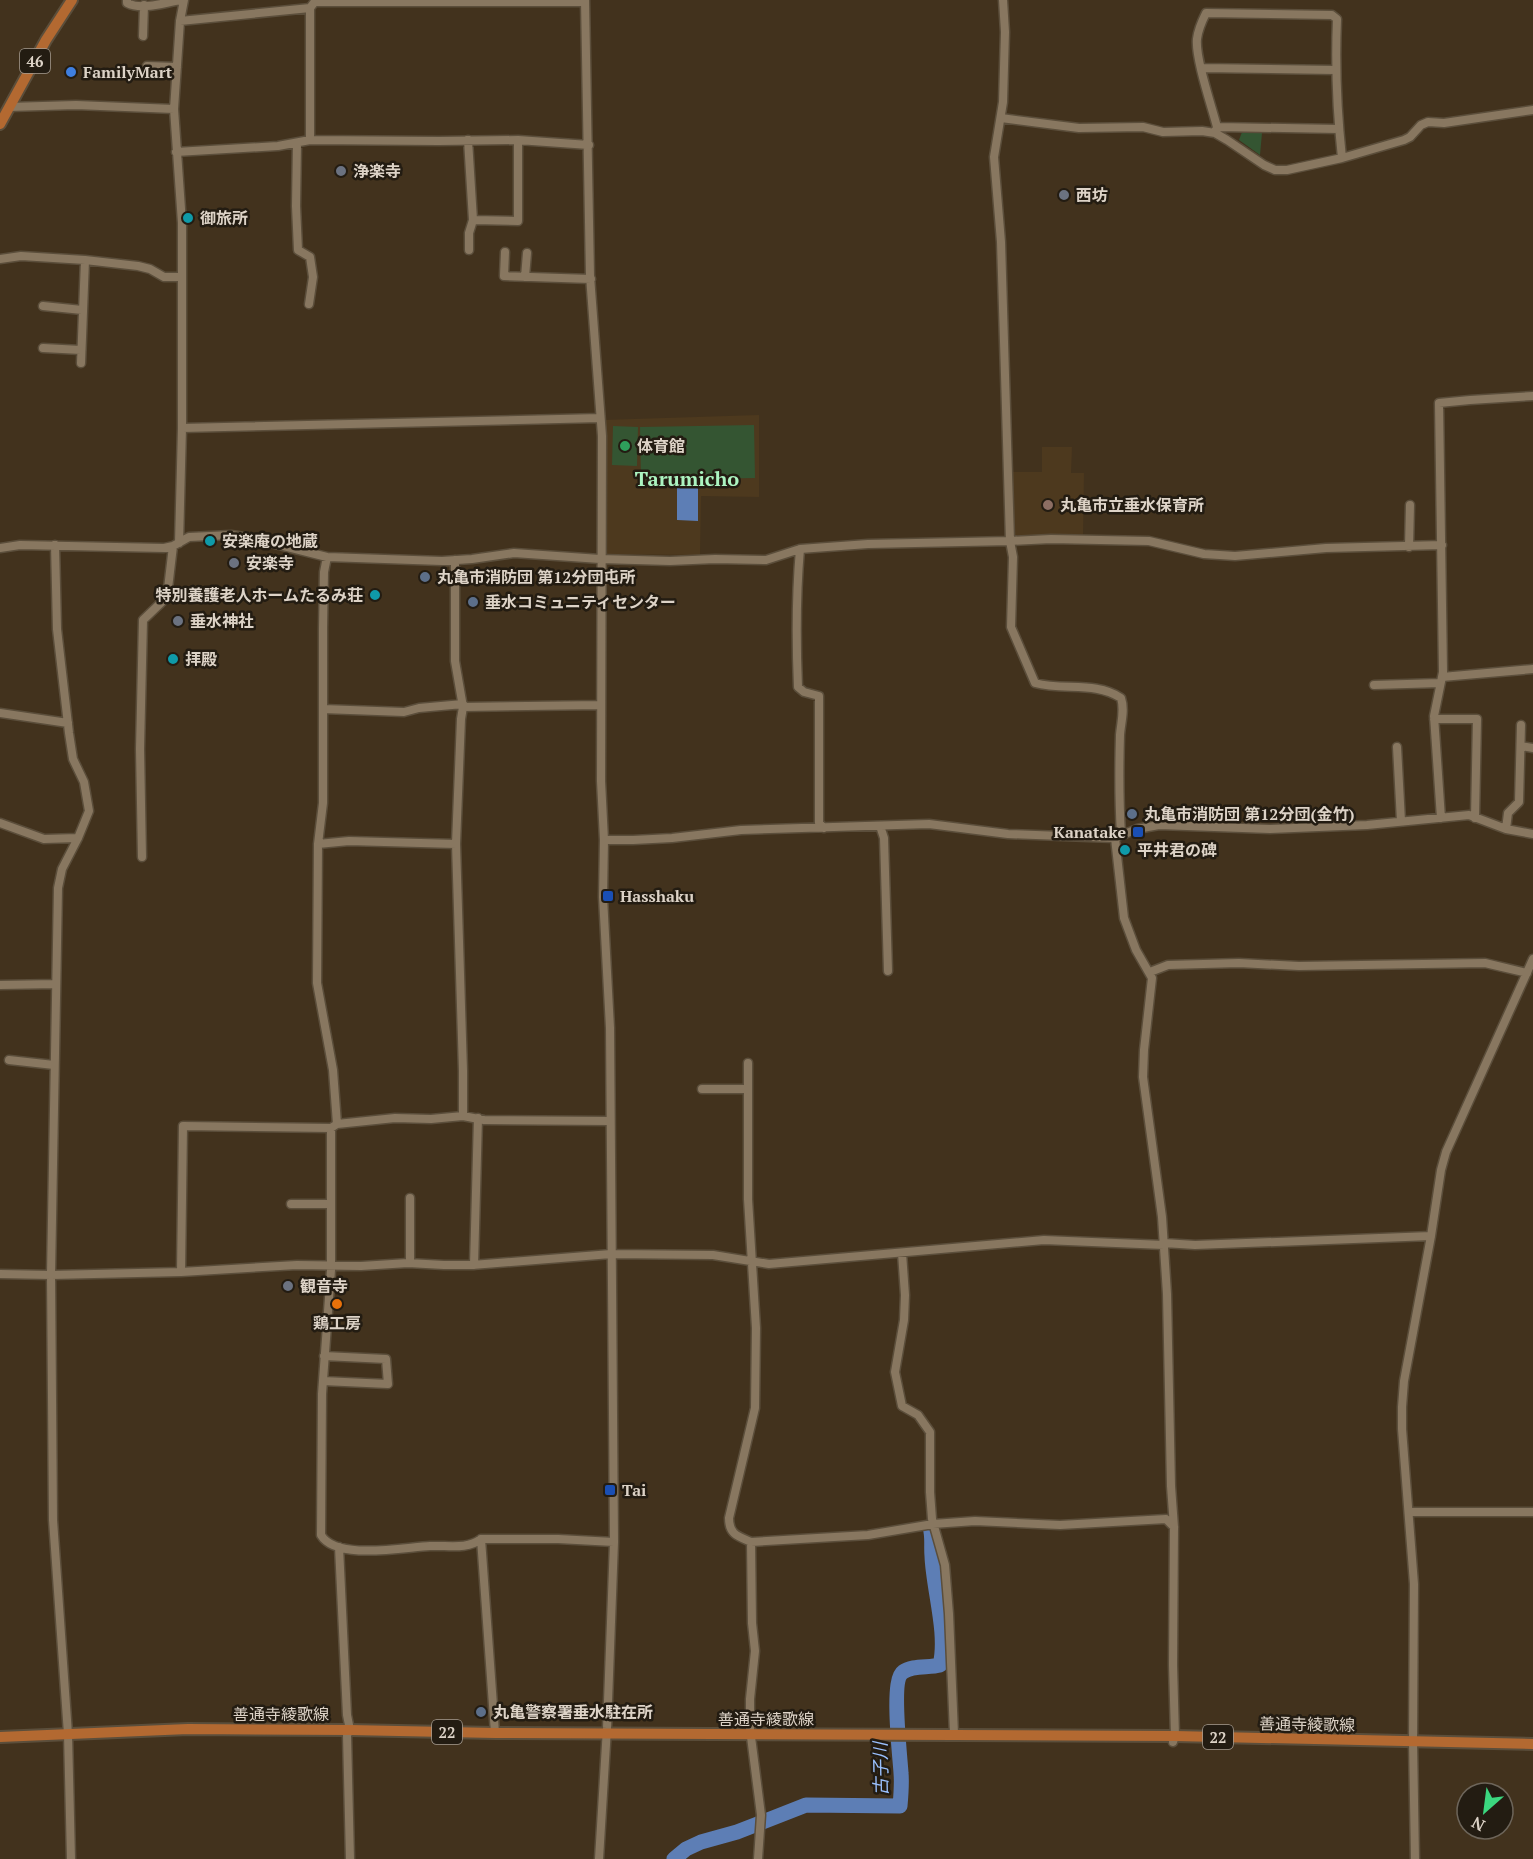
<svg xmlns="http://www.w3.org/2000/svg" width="1533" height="1859" font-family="'PT Serif','Noto Sans JP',serif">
  <rect width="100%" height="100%" fill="#42321d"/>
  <!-- built -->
  <path fill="#4d391e" d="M759,415V497L701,496L700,555L602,554L603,420Z
    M1042,447H1072L1071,473H1084L1083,538L1012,536L1013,472H1042Z"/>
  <!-- green -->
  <path fill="#345532" d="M1242,132L1262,133L1260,155L1239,140Z
    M754,425L755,478L641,480L640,427Z
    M613,426L638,427L637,466L612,465Z"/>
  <!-- water -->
  <path fill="#5d7eb5" d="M677,483L698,484V521L677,520Z"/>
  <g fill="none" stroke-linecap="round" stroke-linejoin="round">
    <!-- river -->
    <path stroke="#5d7eb5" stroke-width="15" d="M674,1859L686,1849L701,1842L737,1832L806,1805L900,1806C901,1795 902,1784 901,1773C900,1756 891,1680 903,1672C912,1665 929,1668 940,1665C948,1634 933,1588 932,1556C931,1545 933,1537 930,1527"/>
    <!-- minor casing -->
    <g stroke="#5b4e3b" stroke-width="11">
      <path id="minor" d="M127,0V3C142,11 166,2 182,0
        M585,0L590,276L602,436L601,781L604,840L603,897L610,1028L614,1542L607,1728L599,1859
        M1003,0L1005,32L1003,102L994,157L1001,242L1010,541L1013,557L1011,627L1035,683C1064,691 1095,681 1121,698C1125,710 1121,722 1120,735C1119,768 1119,801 1121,834
        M316,2H585
        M180,21L310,8
        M143,36L144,5
        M147,66L177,67
        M1202,68L1335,70
        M9,107L76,105L174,109
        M1001,118L1079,128L1143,127L1163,132L1202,131L1215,133L1227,140L1264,165L1275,170H1287L1342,158L1404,140L1410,137L1421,125L1428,122L1444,123L1533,110
        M1217,127L1339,129
        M1215,133L1217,127C1212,107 1195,58 1197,39C1198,30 1202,21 1206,13L1332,15L1337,19C1335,66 1337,112 1342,158
        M310,140V8L316,0
        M468,140L473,220
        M297,143L296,206L298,250L310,257L313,277L309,304
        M176,152L278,146L310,140L439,141L518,140L589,145
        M469,250V233L473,220L518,221V140
        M505,252L504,276L591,279
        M0,259L21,256L85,260L138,266L150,269L164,277H182
        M525,277L527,253
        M43,306L82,310
        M43,348L81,350
        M81,363L85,260
        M182,428L600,418
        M179,543L182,428V223L174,109L180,21L184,0
        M55,545L57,629L69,733L73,759L84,782L89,811L78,838L62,869L58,888L51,1275L53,1520L68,1734L71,1859
        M1409,547L1410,505
        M0,548L20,545L164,548L173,546L189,537L231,535L251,538L327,557L442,561L472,559L514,553L600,559L670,561L715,559L766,560L800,549L868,544L1010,541L1051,539L1149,541L1204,554L1235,556L1326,548L1442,545
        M800,549C796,595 796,641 798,687L804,692L819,696V823L824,828
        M327,557L324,572L323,628V803L318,844L317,983L333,1070L337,1124
        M455,560V661L463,707L461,719L456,844L463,1071V1116
        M1442,677L1533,669
        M1374,685L1440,683
        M463,707L601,705
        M323,709L404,712L419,708L463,704
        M0,713L68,723
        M1434,719H1477L1475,818
        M1521,746L1533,748
        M1397,747L1401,821
        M1441,818L1434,716L1443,672L1439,403L1470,400L1533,396
        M0,823L44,839L78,838
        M880,826L884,838L888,971
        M1506,829L1508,813L1519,802L1521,725
        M1115,838L1124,918L1136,950L1152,978L1144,1050L1143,1077L1162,1217L1167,1294L1171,1486L1174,1527L1173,1665L1175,1736L1173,1742
        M604,840H633L672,838L741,830L929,824L1008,834L1115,838L1137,829L1159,825L1270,829L1367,825L1469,815L1506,829L1533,834
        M318,844L349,841L456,844
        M142,857L140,749L143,620L167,597L173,546
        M1150,972L1168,965L1239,963L1299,966L1485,963L1527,973
        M0,985L56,984
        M9,1060L54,1065
        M748,1063V1199L756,1328L755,1408L729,1518C729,1534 737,1536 751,1542L868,1535L933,1524L975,1521L1060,1525L1166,1519L1174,1527
        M702,1089H748
        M331,1128V1270L322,1394L321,1535C336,1561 405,1547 430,1546C447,1545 467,1550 481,1539H558L614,1542
        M410,1198V1263
        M291,1204H330
        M1164,1243L1195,1245L1431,1236
        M902,1253L905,1295L904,1320L895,1372L902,1406L918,1415L930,1432V1492L932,1519L945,1565L949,1614L954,1734
        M474,1265L478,1118
        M181,1272L183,1126L331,1128L337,1124L395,1118L431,1119L463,1116L484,1120L610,1121
        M0,1274L51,1275L181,1272L297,1265L361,1266L408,1263L444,1265H472L611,1254L713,1255L769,1264L1044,1240L1164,1245
        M323,1381L388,1384L386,1359L324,1356
        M1409,1512H1533
        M481,1539L495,1733
        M751,1542L752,1623L755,1651L750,1699V1729L761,1815L758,1859
        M339,1547L347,1715L350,1730L347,1735L350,1859
        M1415,1859L1413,1741L1414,1584L1402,1429V1407L1404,1381L1431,1236L1441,1170L1446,1152L1533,959"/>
    </g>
    <!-- major casing -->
    <g stroke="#5b4e3b" stroke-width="14">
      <path id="major" d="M0,124L46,40L72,0
        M0,1737L188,1729L350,1730L495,1733L1175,1736L1533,1744"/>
    </g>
    <!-- minor -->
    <use href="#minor" stroke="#887760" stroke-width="8"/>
    <!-- major -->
    <use href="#major" stroke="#b36931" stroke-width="10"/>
  </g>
  <!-- markers -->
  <circle fill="#3f7fe0" stroke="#231c12" stroke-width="2" cx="71" cy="72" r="6"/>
  <g fill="#6b7280" stroke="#231c12" stroke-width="2">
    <circle cx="341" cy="171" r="6"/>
    <circle cx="1064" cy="195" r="6"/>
    <circle cx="234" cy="563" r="6"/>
    <circle cx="178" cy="621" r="6"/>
    <circle cx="288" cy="1286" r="6"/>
  </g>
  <g fill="#0f9aa8" stroke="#231c12" stroke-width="2">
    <circle cx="188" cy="218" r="6"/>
    <circle cx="210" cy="541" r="6"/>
    <circle cx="375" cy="595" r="6"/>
    <circle cx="173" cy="659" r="6"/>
    <circle cx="1125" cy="850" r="6"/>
  </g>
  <circle fill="#2e9e5b" stroke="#231c12" stroke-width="2" cx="625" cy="446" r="6"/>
  <circle fill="#8d6e63" stroke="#231c12" stroke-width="2" cx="1048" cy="505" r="6"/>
  <g fill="#5c6f8a" stroke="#231c12" stroke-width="2">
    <circle cx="425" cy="577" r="6"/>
    <circle cx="473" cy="602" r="6"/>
    <circle cx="1132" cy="814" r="6"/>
    <circle cx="481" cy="1712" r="6"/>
  </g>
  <g fill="#1a4fb4" stroke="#231c12" stroke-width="2">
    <rect x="1132" y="826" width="12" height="12" rx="3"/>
    <rect x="602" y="890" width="12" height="12" rx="3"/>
    <rect x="604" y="1484" width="12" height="12" rx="3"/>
  </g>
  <circle fill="#e8710a" stroke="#231c12" stroke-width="2" cx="337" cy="1304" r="6"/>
  <g text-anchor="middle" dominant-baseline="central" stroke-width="5" stroke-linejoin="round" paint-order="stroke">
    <!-- shield labels -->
    <g fill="#231c12" stroke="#a59c91" stroke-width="1.5">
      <rect x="20" y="49" width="30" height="24" rx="4.5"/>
      <rect x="432" y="1720" width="30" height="24" rx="4.5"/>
      <rect x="1203" y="1725" width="30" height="24" rx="4.5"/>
    </g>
    <g font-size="15" font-weight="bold" fill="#ddd3c7">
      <text x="35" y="61">46</text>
      <text x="447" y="1732">22</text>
      <text x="1218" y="1737">22</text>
    </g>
    <!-- poi labels -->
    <g font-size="16" font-weight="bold" fill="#ddd3c7" stroke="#231c12" text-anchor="start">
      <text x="83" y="72">FamilyMart</text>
      <text x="353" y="171">浄楽寺</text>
      <text x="1076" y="195">西坊</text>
      <text x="200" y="218">御旅所</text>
      <text x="637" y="446">体育館</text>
      <text x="1060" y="505">丸亀市立垂水保育所</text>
      <text x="222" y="541">安楽庵の地蔵</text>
      <text x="246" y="563">安楽寺</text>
      <text x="437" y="577">丸亀市消防団 第12分団屯所</text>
      <text x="363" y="595" text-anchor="end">特別養護老人ホームたるみ荘</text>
      <text x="485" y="602">垂水コミュニティセンター</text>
      <text x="190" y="621">垂水神社</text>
      <text x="185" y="659">拝殿</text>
      <text x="1144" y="814">丸亀市消防団 第12分団(金竹)</text>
      <text x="1126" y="832" text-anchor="end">Kanatake</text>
      <text x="1137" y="850">平井君の碑</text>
      <text x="620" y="896">Hasshaku</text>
      <text x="300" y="1286">観音寺</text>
      <text x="337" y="1323" text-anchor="middle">鶏工房</text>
      <text x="622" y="1490">Tai</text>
      <text x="493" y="1712">丸亀警察署垂水駐在所</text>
    </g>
    <!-- street labels -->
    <g font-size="16" fill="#ddd3c7" stroke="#231c12">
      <text x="281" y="1714">善通寺綾歌線</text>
      <text x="766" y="1719">善通寺綾歌線</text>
      <text transform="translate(1307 1724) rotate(1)">善通寺綾歌線</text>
    </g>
    <!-- water labels -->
    <g font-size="18" font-style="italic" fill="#9ac0fe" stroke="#231c12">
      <text transform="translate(880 1769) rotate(-91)">古子川</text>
    </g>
    <!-- quarter labels -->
    <g font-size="20" font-weight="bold" fill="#acf4c1" stroke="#231c12">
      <text x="687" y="478">Tarumicho</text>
    </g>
  </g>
  <!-- north arrow -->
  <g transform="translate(1485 1811) rotate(208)"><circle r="28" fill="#231c12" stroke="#6d655a" stroke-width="1.5"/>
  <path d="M0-4.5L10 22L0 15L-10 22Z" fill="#3bd77f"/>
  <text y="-9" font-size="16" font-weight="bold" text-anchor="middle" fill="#ddd3c7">N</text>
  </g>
</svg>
